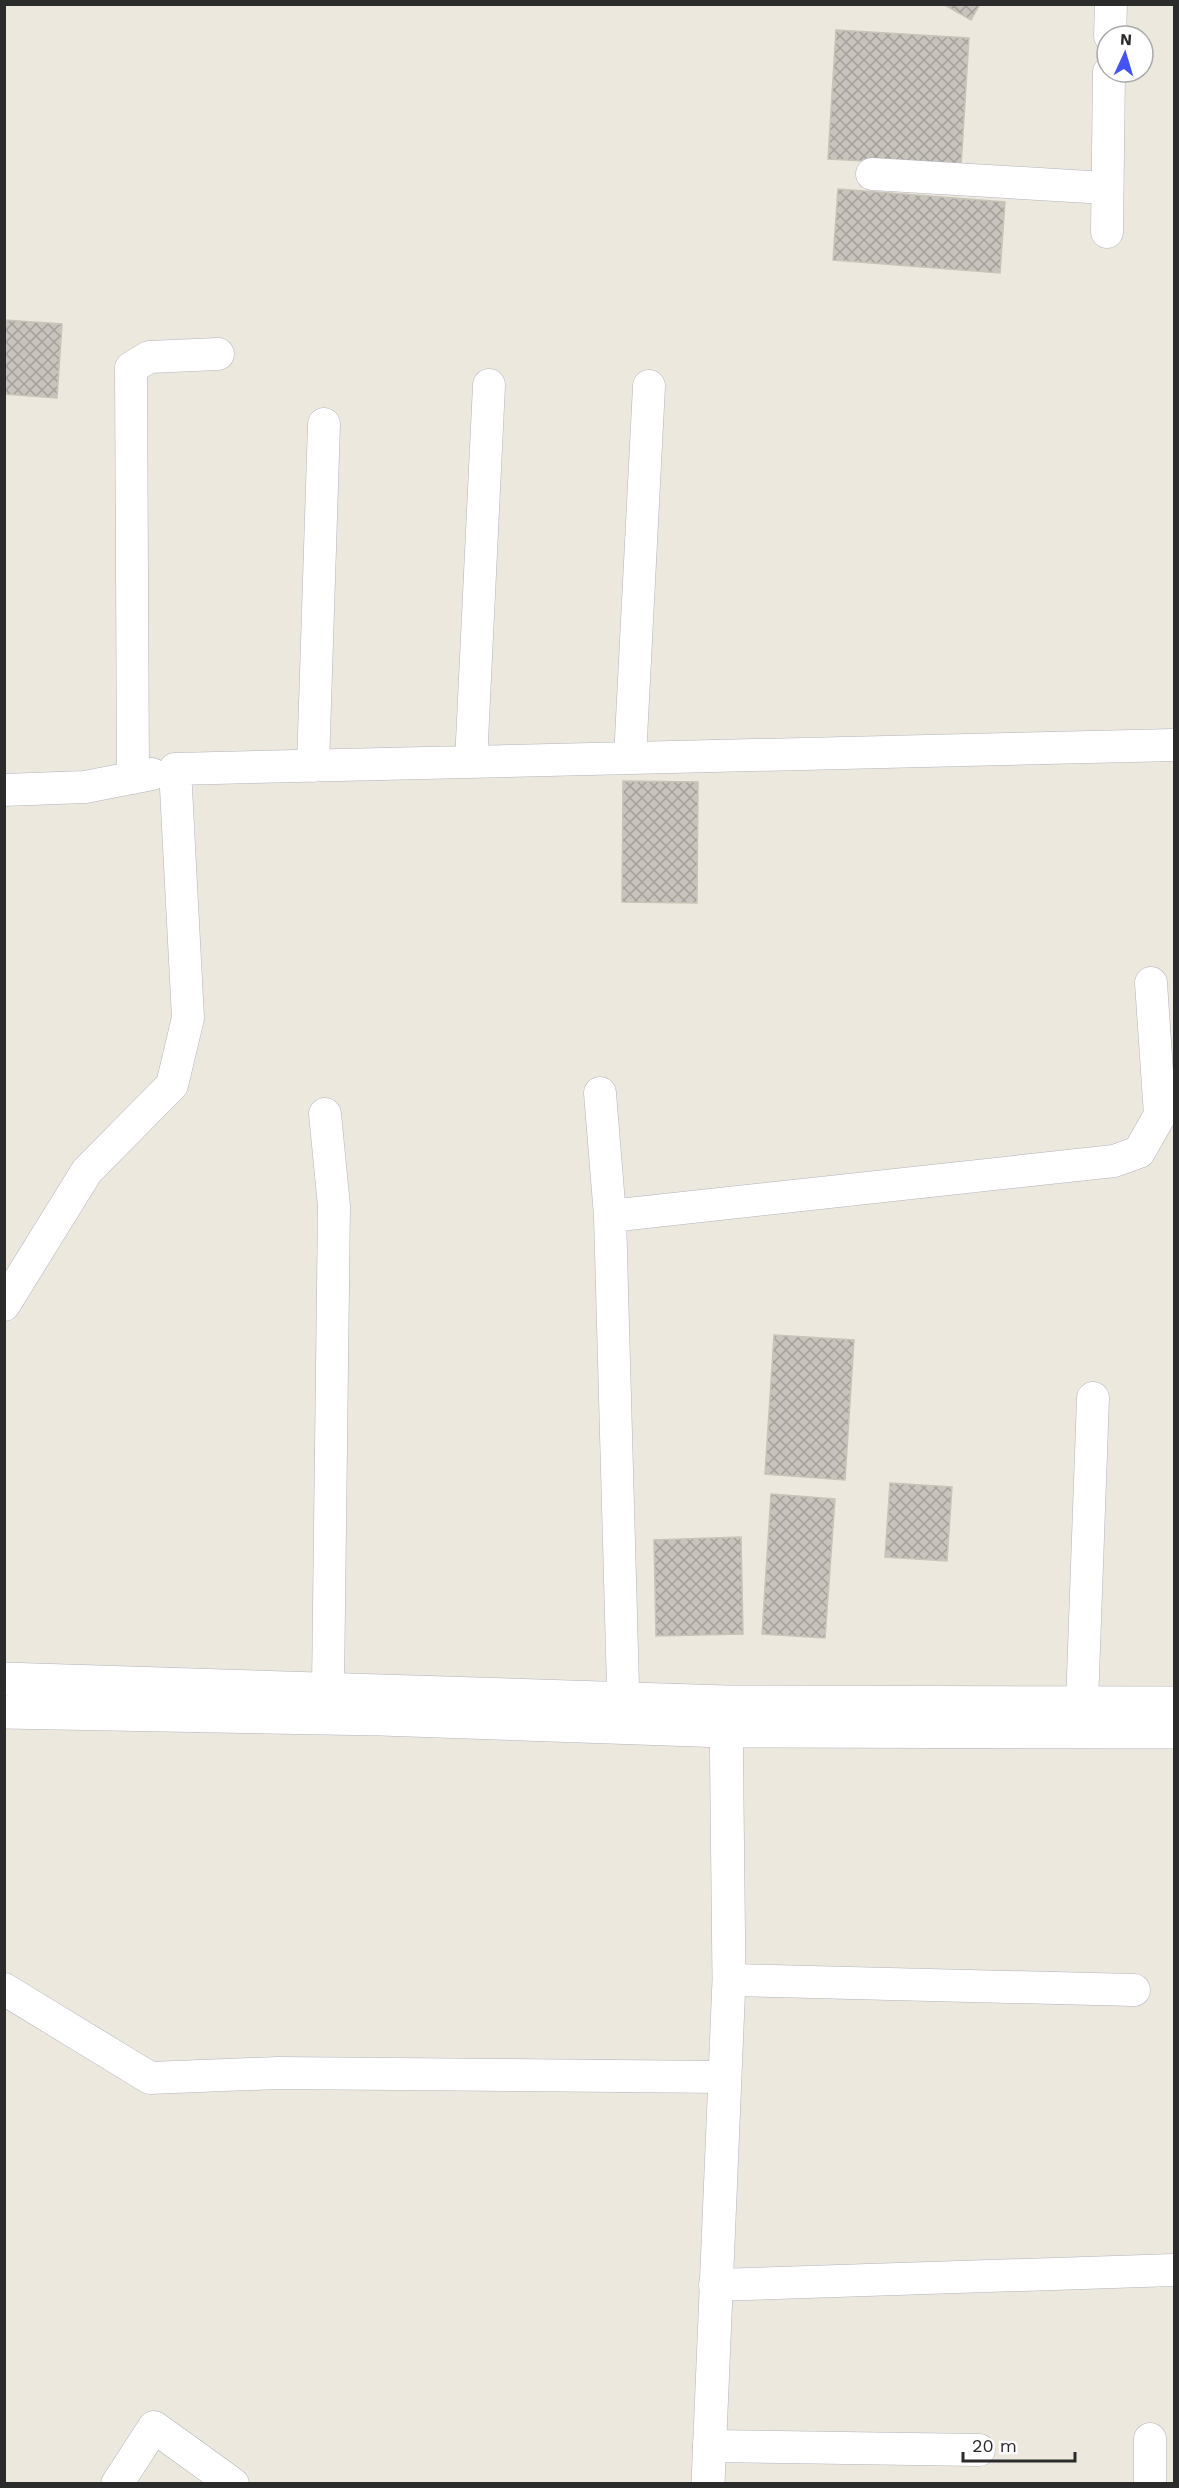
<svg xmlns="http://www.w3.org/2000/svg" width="1179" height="2488" font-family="'Work Sans',sans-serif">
  <defs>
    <pattern id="building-cross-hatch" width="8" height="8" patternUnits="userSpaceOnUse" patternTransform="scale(1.5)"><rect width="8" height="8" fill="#c8c4bd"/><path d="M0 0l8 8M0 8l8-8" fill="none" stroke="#a39f9a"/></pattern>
  </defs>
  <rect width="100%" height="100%" fill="#ede8de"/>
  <!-- building -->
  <path fill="url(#building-cross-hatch)" stroke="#c8c4b7" stroke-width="1.5" d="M943,4H980L971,20Z
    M836,30L969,38L961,166L828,159Z
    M838,189L1005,202L1000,273L833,260Z
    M4,320L62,324L57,398L4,394Z
    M623,781L698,782L697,903L622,902Z
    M774,1335L854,1340L845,1480L765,1474Z
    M890,1483L952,1487L947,1561L885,1557Z
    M771,1494L835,1499L825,1638L762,1634Z
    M741,1537L743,1634L656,1636L654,1540Z"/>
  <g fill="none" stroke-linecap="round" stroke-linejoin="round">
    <!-- street casing -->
    <g stroke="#b1b3be" stroke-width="33">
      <path id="street" d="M1110,36L1111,4
        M872,174L1106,188
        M1107,232L1109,72
        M630,758L649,386
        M471,762L489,385
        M313,766L324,424
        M133,778L131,368L149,357L218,354
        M4,790L85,787L152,774
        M600,1093L610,1216L624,1724
        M325,1114L334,1206L328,1688
        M610,1216L1114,1161L1139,1152L1160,1115L1151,983
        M4,1305L87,1171L172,1085L188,1018L175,769L1174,745
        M1082,1704L1093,1398
        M729,1980L1134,1990
        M4,1989L150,2078L278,2073L724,2077
        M715,2285L1174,2270
        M1150,2439V2484
        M709,2446L979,2450
        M117,2484L154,2427L233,2484"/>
    </g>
    <!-- secondary casing -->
    <g stroke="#b1b3be" stroke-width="34">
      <path id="secondary" d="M4,1679L726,1702L1174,1703
        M4,1712L381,1719L725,1731L1174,1732
        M708,2484L729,1980L726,1709"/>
    </g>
    <!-- street -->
    <use href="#street" stroke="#fff" stroke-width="32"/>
    <!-- secondary -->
    <use href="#secondary" stroke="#fff" stroke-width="33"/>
  </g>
  <!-- border -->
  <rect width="1179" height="2488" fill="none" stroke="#2b2b2b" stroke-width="12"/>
  <!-- north arrow -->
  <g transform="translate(1125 54) rotate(4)"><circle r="28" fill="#ffffff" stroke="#aaaaaa" stroke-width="1.5"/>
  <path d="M0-4.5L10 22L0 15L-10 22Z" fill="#4353f4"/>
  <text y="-9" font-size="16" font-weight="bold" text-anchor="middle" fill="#2b2b2b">N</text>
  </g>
  <!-- scale -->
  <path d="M963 2452v9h112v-9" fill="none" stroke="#2b2b2b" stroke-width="3"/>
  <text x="972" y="2452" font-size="18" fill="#2b2b2b" stroke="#ffffff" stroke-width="4.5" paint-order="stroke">20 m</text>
</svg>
